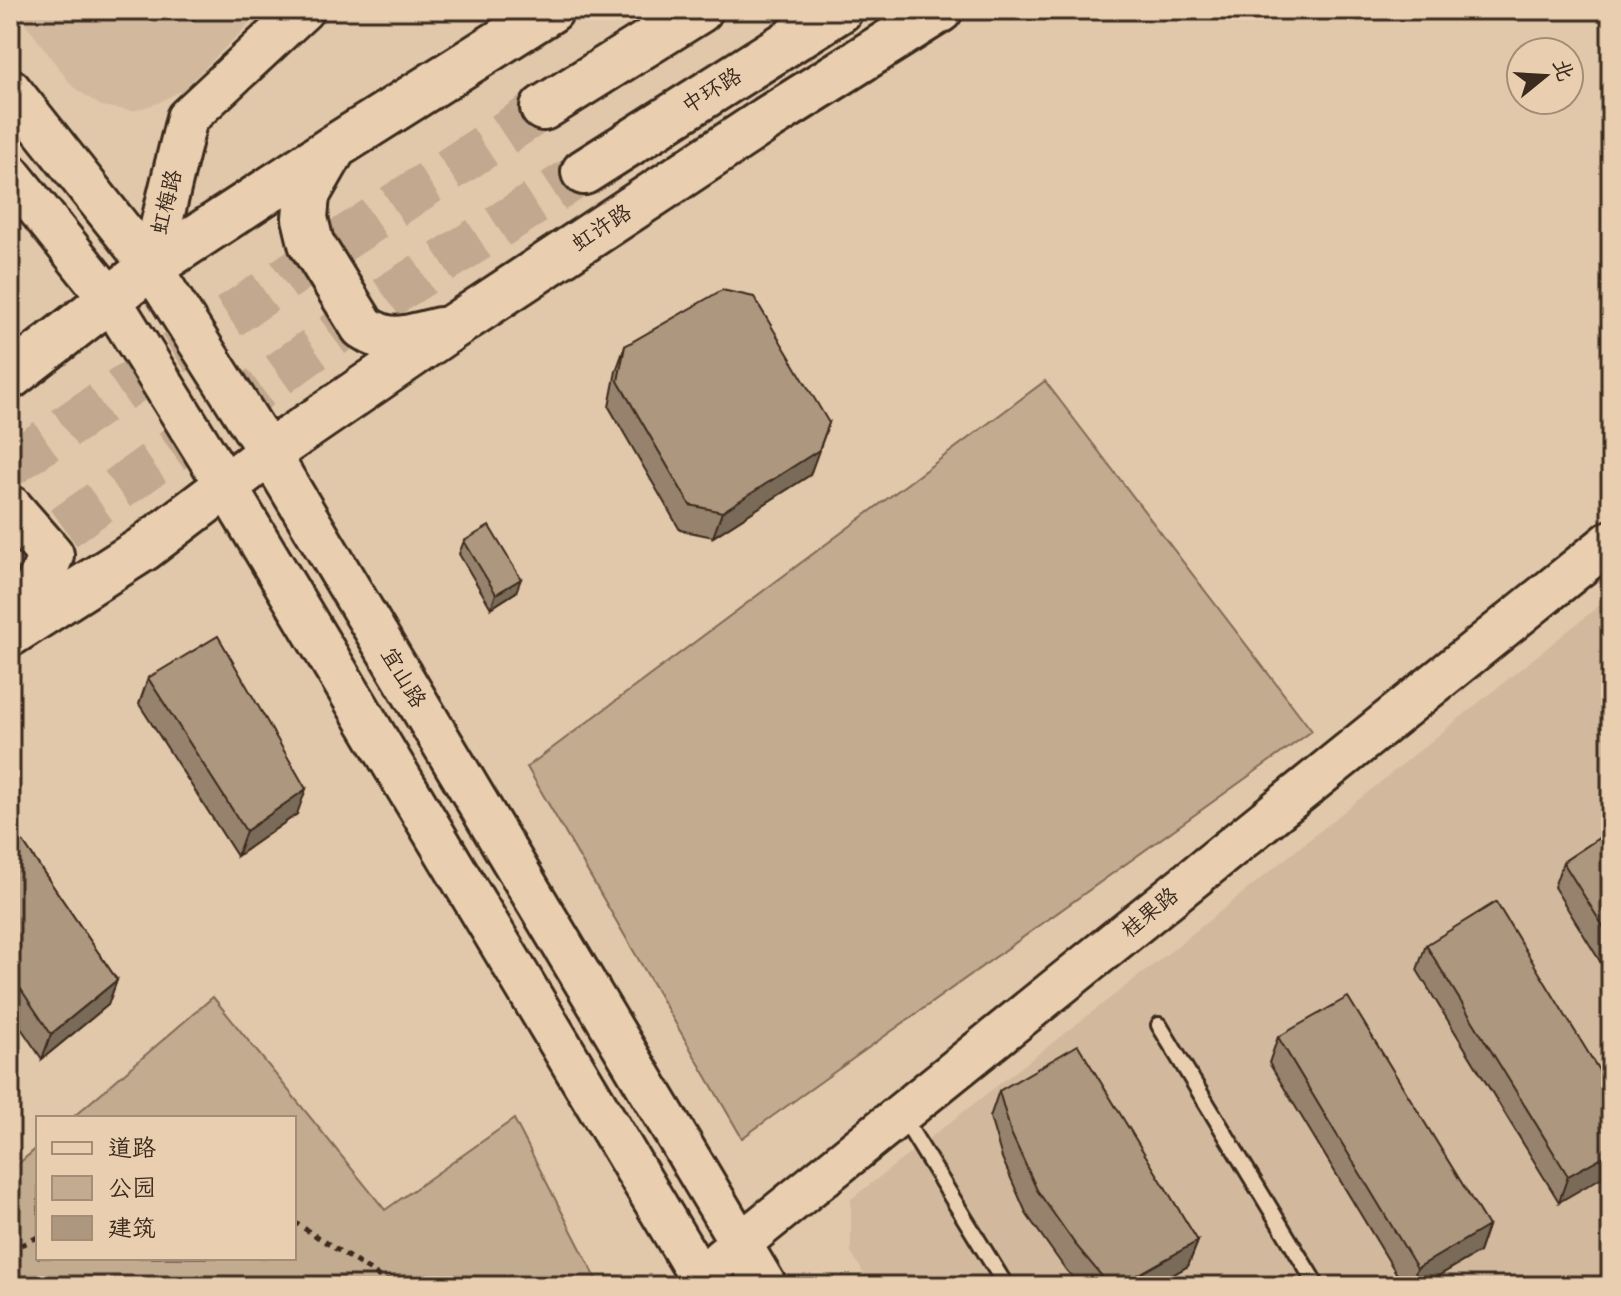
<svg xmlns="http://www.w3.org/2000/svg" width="1621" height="1296" font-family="'Balsamiq Sans','LXGW WenKai TC',sans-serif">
  <rect width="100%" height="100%" fill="#e2c8aa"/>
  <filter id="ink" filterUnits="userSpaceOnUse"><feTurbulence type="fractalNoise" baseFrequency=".0125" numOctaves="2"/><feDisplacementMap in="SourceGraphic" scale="16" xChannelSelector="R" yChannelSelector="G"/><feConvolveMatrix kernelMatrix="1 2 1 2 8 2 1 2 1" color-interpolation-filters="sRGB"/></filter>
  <g filter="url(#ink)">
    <!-- built -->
    <path fill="#d2b99d" d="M15,10H263L184,89L158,103L133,111L101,106L73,87Z
      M1611,596V1286H871L851,1252V1199L1171,951Z"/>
    <!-- green -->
    <path fill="#c3ab90" stroke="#7f6a57" stroke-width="2" d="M1045,381L1312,731L742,1138L527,767Z
      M213,997L385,1210L514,1119L600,1286H10V1171L38,1147V1258H294V1118H72Z"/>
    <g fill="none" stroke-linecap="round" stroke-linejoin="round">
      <!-- highway-tunnel -->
      <path stroke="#c1a88e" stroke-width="44" stroke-dasharray="44 22" stroke-linecap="butt" d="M10,465L351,234L543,108
        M10,566L387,297L584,172"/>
      <!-- lane casing -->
      <g stroke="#3b2a1e" stroke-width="20">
        <path id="lane" d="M1159,1025L1317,1286
          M902,1116L1006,1286"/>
      </g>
      <!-- secondary casing -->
      <g stroke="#3b2a1e" stroke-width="46">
        <path id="secondary" d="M10,89L151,267L269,453L766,1286
          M10,174L110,299L226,486L705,1286
          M151,267L187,118L303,10
          M721,1259L1611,541"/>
      </g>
      <!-- primary casing -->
      <g stroke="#3b2a1e" stroke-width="50">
        <path id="primary" d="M334,148L307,195L305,218L311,243L363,327C392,347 408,337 440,330
          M10,377L151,267L336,146L551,10
          M10,508L51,555L21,626
          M10,634L143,549L269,453L451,328L767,119L940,10"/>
      </g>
      <!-- highway casing -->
      <g stroke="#3b2a1e" stroke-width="50">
        <path id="highway" d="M543,108L700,10
          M584,172L840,10"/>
      </g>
      <!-- path -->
      <path stroke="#3b2a1e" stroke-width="5" stroke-dasharray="6 6" stroke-linecap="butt" d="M294,1222L394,1286
        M10,1250L38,1237"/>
      <!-- lane -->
      <use href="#lane" stroke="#e9cfb0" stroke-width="14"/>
      <!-- secondary -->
      <use href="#secondary" stroke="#e9cfb0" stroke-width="40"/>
      <!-- primary -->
      <use href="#primary" stroke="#e9cfb0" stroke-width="44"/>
      <!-- highway -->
      <use href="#highway" stroke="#e9cfb0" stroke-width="44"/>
    </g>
    <!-- wall -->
    <path fill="#96826d" stroke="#3b2a1e" stroke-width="2" d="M181,10H202L193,20Z
      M625,346L810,475L713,537L680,530L609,407L616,371Z
      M464,541L516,592L491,608L459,554Z
      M148,678L297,814L237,856L139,704Z
      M10,823L117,980L108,1005L42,1059L10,1012Z
      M1611,830V979L1554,887L1563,862Z
      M1426,945L1611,1090L1559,1202L1417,970Z
      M1278,1037L1488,1226L1479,1252L1421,1286H1404L1269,1063Z
      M999,1091L1198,1241L1188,1266L1153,1286H1080L1066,1270L1027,1215L1002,1158L990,1117Z"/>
    <!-- shaded-wall -->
    <path fill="#7a6a59" stroke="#3b2a1e" stroke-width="2" d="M197,10H202L193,20Z
      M829,423L810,475L713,537L722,512Z
      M521,579L516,592L491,608L496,594Z
      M306,789L297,814L237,856L246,831Z
      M117,980L108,1005L42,1059L51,1034Z
      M1611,1152V1172L1559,1202L1568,1176Z
      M1488,1226L1479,1252L1421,1286H1411L1417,1268Z
      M1198,1241L1188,1266L1153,1286H1118Z"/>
    <!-- building -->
    <path fill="#ae977f" stroke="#3b2a1e" stroke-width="2" d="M722,290L754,297L829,423L819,450L722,512L690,505L618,381L625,346Z
      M489,526L521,579L496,594L464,541Z
      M218,636L306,789L246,831L148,678Z
      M10,823L117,980L51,1034L10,973Z
      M1611,830V939L1563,862Z
      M1496,902L1611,1090V1152L1568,1176L1426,945Z
      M1348,997L1488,1226L1417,1268L1278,1037Z
      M1078,1045L1198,1241L1118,1286H1110L1075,1244L1037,1190L1011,1133L999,1091Z"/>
  </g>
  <g text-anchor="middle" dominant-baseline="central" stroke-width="6" stroke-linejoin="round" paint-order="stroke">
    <!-- street labels -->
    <g font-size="22" fill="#3b2a1e" stroke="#e9cfb0">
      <text transform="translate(712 91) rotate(-32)">中环路</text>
      <text transform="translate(167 202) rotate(-76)">虹梅路</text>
      <text transform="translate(602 228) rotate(-33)">虹许路</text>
      <text transform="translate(403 678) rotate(59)">宜山路</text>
      <text transform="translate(1150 913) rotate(-39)">桂果路</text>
    </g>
  </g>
  <!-- margin -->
  <rect width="1621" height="1296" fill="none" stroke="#e9cfb0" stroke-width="40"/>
  <rect x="20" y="20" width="1581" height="1256" fill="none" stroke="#3b2a1e" stroke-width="3" filter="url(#ink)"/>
  <!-- legend -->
  <rect x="36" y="1116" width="260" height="144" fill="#e9cfb0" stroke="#a38d76" stroke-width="2"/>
  <rect x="52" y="1142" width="40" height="12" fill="#e9cfb0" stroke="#a38d76" stroke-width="2"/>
  <text x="108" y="1156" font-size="24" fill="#3b2a1e">道路</text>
  <rect x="52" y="1176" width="40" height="24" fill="#c3ab90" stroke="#a38d76" stroke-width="2"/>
  <text x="108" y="1196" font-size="24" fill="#3b2a1e">公园</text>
  <rect x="52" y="1216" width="40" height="24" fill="#ae977f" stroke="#a38d76" stroke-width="2"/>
  <text x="108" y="1236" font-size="24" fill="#3b2a1e">建筑</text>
  <!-- north arrow -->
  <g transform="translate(1545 76) rotate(72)"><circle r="38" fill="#e9cfb0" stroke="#a38d76" stroke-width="2"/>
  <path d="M0-6L14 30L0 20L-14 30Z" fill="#3b2a1e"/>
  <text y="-12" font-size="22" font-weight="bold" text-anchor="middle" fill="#3b2a1e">北</text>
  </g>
</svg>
